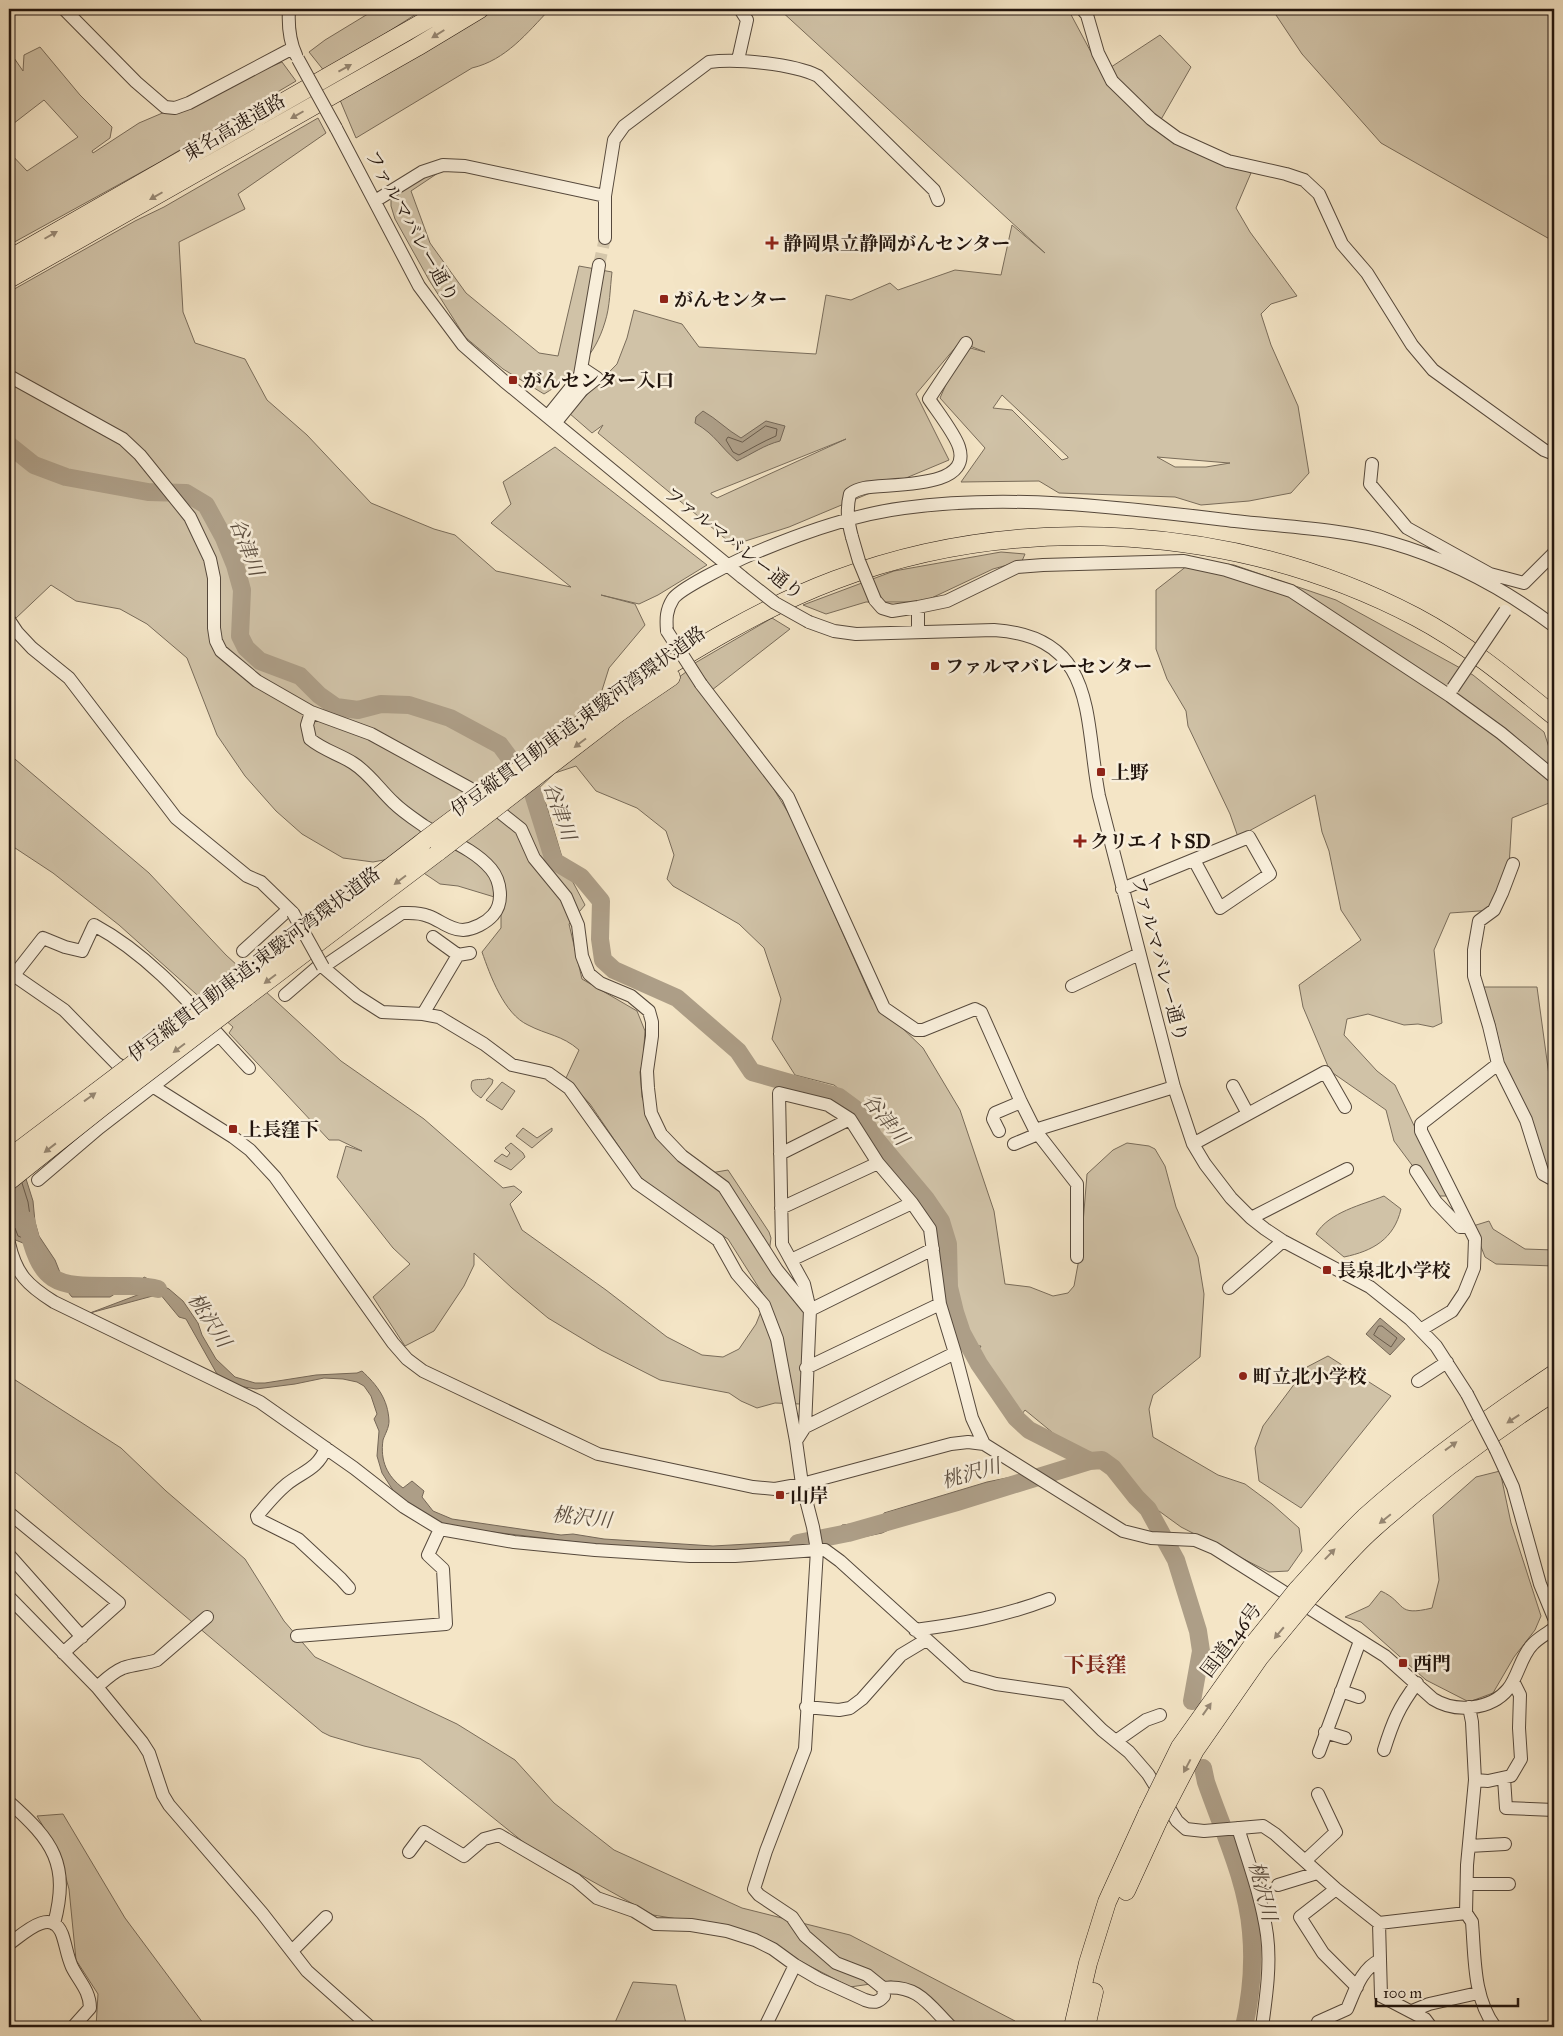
<svg xmlns="http://www.w3.org/2000/svg" width="1563" height="2036" font-family="'IM FELL Great Primer','Noto Serif JP',serif">
  <rect width="100%" height="100%" fill="#f4e5c6"/>
  <filter id="stains"><feTurbulence type="fractalNoise" baseFrequency=".004" numOctaves="4"/><feColorMatrix values="0 0 0 0 .2 0 0 0 0 .09 0 0 0 0 .02 0 0 0 .5 -.17"/></filter>
  <radialGradient id="worn" r=".72"><stop offset=".6" stop-color="#630" stop-opacity="0"/><stop offset="1" stop-color="#630" stop-opacity=".3"/></radialGradient>
  <!-- green -->
  <path fill="#d0c2a7" stroke="#796c5a" fill-rule="evenodd" d="M376,9H424L325,72L309,52L325,40Z
    M492,9H550C527,33 506,60 472,68L356,138L340,100L451,35Z
    M779,9H1068L1092,54L1105,71L1160,35L1191,67L1159,123L1251,173L1236,208L1250,232L1297,296L1271,304L1261,314L1271,345L1298,406L1309,473L1291,493L1249,501L1201,505L1175,497L1059,493L1039,481L961,482L985,448L940,398L963,346L985,352L960,342L916,394L949,460L789,527L733,545L598,433L603,425L592,433L569,413L617,364L627,338L634,310L682,324L699,347L816,354L826,295L851,300L890,283L898,290L955,270L1001,275L1012,225L1045,253ZM1002,395L1068,457V458L1062,460L1012,410L993,408ZM846,439L717,498L711,494V493ZM1157,457L1229,463H1230L1206,467H1175Z
    M1272,9H1554V239L1553,241L1381,143L1302,54Z
    M40,47L80,95L112,127L110,138L92,151L93,153L139,123L282,62L296,81L158,163L9,245V152L27,171L78,137L44,100L9,127V57L12,55L23,71L24,55Z
    M318,118L326,133L238,194L245,209L179,242L183,312L195,343L245,359L267,400L307,435L371,503L434,529L455,535L496,571L571,587L491,523L511,504L503,482L555,447L707,565L658,595L639,604L601,595L635,604L645,625L609,668L598,703L617,722L686,672L753,755L792,819L872,999L923,1048L960,1110L994,1211L1005,1284L1030,1287L1053,1296L1068,1293L1074,1286L1081,1248L1087,1174L1113,1150L1127,1143L1149,1146L1155,1149L1165,1166L1176,1207L1198,1257L1204,1294L1200,1357L1153,1395L1149,1409L1153,1437L1218,1475L1245,1484L1272,1504L1299,1528L1302,1551L1288,1571L1269,1572L1181,1527L1130,1490L1117,1462L1075,1451L1025,1410L1022,1414L999,1383L978,1351L981,1346H979L971,1339L954,1308L949,1225L861,1107L834,1085L795,1075L772,1039L781,999L764,948L739,924L673,886L667,879L674,855L666,831L637,808L596,791L576,766L555,773L537,790L546,804L565,867L585,905L569,924L582,979L637,1011L645,1031L643,1061L640,1072L642,1097L658,1138L699,1175L728,1170L769,1232L771,1238L768,1260L795,1296L805,1314L800,1404L775,1403L757,1408L741,1401L729,1393L660,1380L601,1350L548,1318L512,1288L474,1253V1265L464,1286L434,1331L405,1346L373,1297L410,1264L393,1248L337,1177L346,1146L362,1151L339,1140H329L229,1033L233,1027L119,925L53,873L9,844V754L149,873L226,955L341,1061L424,1119L503,1188L514,1186L522,1192L510,1204L522,1230L606,1290L667,1337L702,1355L723,1357L739,1349L756,1324L766,1299L728,1239L670,1203L639,1176L590,1104L566,1078L579,1050C562,1035 547,1035 528,1025C504,1014 490,975 482,952L501,928V899L458,886L440,884L400,857L373,862L343,858L302,834L276,811L245,776L217,735L187,658L147,624L120,609L76,601L51,585L15,619L9,609V292L135,221L164,207Z
    M444,169L411,191L430,243L466,293L539,353L558,356L579,266L612,272C610,288 610,307 605,322C595,356 574,376 544,394L503,369L465,337L429,280L395,219L391,206V193Z
    M1001,552L1025,554L1022,561L993,569L923,602H866L826,614L803,605L894,571Z
    M1192,562L1234,565L1336,600L1473,675L1544,732L1554,763V801L1512,818L1509,866L1494,910L1450,913L1434,950L1442,1023L1433,1027L1418,1024L1404,1025L1368,1014L1347,1019L1344,1035L1377,1071L1395,1085L1447,1196H1435L1394,1141L1386,1110L1330,1071L1303,1007L1299,985L1361,940L1341,910L1329,851L1322,832L1315,795L1238,837L1230,814L1188,726L1186,711L1167,679L1156,649V590Z
    M772,618L790,629L712,690L695,663Z
    M1481,987H1537L1551,1090L1554,1101V1176L1545,1171L1504,1063L1494,1021Z
    M489,1078L493,1080L492,1084L481,1098C474,1093 469,1090 472,1081C478,1078 483,1081 489,1078Z
    M502,1082L515,1091L502,1110L486,1100Z
    M523,1128L537,1138L552,1128V1131L532,1148L516,1136Z
    M511,1143L523,1153L525,1157L511,1170L494,1161L502,1154L507,1157L510,1153L505,1148Z
    M1384,1196L1401,1209C1394,1239 1373,1251 1344,1257L1316,1234C1329,1212 1362,1205 1384,1196Z
    M1489,1221L1493,1229L1525,1249L1554,1250V1266L1496,1264L1485,1257L1473,1226Z
    M1328,1356L1391,1396L1301,1508L1259,1481L1255,1448L1263,1426L1307,1367Z
    M9,1376L121,1448L166,1491L245,1559L284,1621L315,1657L457,1724L515,1760L554,1803L614,1850L742,1908L850,1935L1015,2021L1020,2027H957L920,1989L891,1981L850,1987L739,1929L653,1915L527,1845L420,1759L364,1746L330,1736L322,1732L9,1467Z
    M1500,1471L1511,1523L1541,1616L1535,1630L1514,1657L1493,1693L1469,1702L1426,1680L1361,1622L1345,1617L1369,1606L1381,1591C1407,1603 1395,1617 1432,1608L1439,1580L1433,1515L1476,1477Z
    M63,1814L125,1918L206,2027H96L98,1994L76,1960L69,1889L59,1853L37,1816Z
    M633,1982L676,1985L687,2027H613Z"/>
  <!-- water -->
  <path fill="#ad9e87" stroke="#756757" d="M703,411C717,419 727,430 741,438L766,421L785,426L780,441C764,445 752,454 737,461C720,447 716,435 695,423L696,417Z
    M9,1138L21,1163L33,1201L35,1222L39,1236L55,1260L63,1280L72,1289C94,1286 131,1296 144,1277L169,1289L183,1301L198,1323L202,1335L216,1359L235,1377L255,1383H265L316,1375L357,1373L362,1371C377,1385 388,1399 389,1421C389,1428 385,1434 383,1440C380,1461 387,1476 403,1488L412,1481L424,1491L422,1497L433,1511L452,1519L561,1535L573,1534L604,1539L713,1546L839,1539L875,1529L859,1526L840,1527L842,1525L880,1521L882,1519L884,1513L987,1482L1021,1475L1023,1477L993,1483L936,1502L918,1516L882,1533L834,1543L744,1551L635,1549L476,1530L439,1523L396,1495L382,1473L377,1456L379,1431L374,1419L377,1414L371,1396L364,1386L357,1382L343,1379L324,1378L295,1384L256,1389L239,1386L217,1374L186,1319L179,1317L160,1294L90,1313L148,1291L121,1290L110,1297H72C69,1294 68,1291 65,1287C54,1273 43,1259 34,1243H23L13,1239C9,1221 6,1210 14,1192L9,1177Z
    M1380,1318L1405,1339L1390,1355L1366,1334Z"/>
  <g fill="none" stroke-linecap="round" stroke-linejoin="round">
    <!-- shore -->
    <path stroke="#685a4a" stroke-width="1" d="M766,426L777,429L776,436C762,442 752,448 739,455L733,452L726,440L728,437L742,442Z
      M9,1226L15,1228L18,1236L23,1238L33,1236L28,1202L22,1183
      M1379,1326H1382L1397,1338L1391,1347L1374,1335Z"/>
    <!-- river -->
    <path stroke="#ad9e87" stroke-width="18" d="M9,445L34,465L66,477L148,492L186,493L206,505L224,538L235,565L242,590L240,636L246,648L260,661L300,676L319,695L336,707L358,710L381,704L409,705L450,718L500,745L531,787L554,861L581,877L601,901L600,939L603,960L614,970L677,998L738,1051L752,1072L839,1097L858,1111L874,1137L926,1199L941,1221L948,1244L949,1287L955,1312L962,1333L979,1364L1016,1418L1029,1430L1090,1461
      M26,1220C41,1289 56,1286 120,1286C134,1286 146,1285 158,1289
      M798,1543L848,1533L957,1502L1090,1461L1102,1460L1113,1468L1136,1497L1148,1509L1176,1560L1198,1631L1201,1651L1192,1701
      M1203,1768L1206,1782C1223,1831 1247,1881 1251,1932C1254,1964 1251,1996 1244,2027"/>
    <!-- minor-tunnel -->
    <path stroke="#d4c6aa" stroke-width="12" stroke-dasharray="12 6" stroke-linecap="butt" d="M599,265L605,238"/>
    <!-- minor casing -->
    <g stroke="#56493c" stroke-width="14">
      <path id="minor" d="M64,9L136,82L165,107L175,108L189,103L293,48
        M289,9C288,25 289,40 296,55
        M1082,9L1087,15L1098,53L1112,81L1151,119L1177,138L1228,161L1286,174L1304,180L1319,194L1342,244L1367,273L1412,345L1433,370L1544,450L1554,454
        M738,60L747,20L740,9
        M336,128L419,286L463,345L504,381L742,577
        M375,201L422,172L443,165L465,166L605,196
        M605,238V196L614,140L624,126L709,62C736,58 794,64 818,76L934,190L938,200
        M580,375L599,265
        M9,376L123,439L140,455L190,517L210,559L214,578V628L216,641L221,651L257,681L311,712L371,734L471,789L521,829L534,858L566,897L578,925L582,956L589,974L600,983L631,996L649,1011L652,1022V1036L647,1071L648,1088L651,1113L661,1134L682,1156L724,1187L777,1270L808,1308
        M548,416L585,370L597,378L582,390L556,422
        M1372,464L1370,484L1407,528L1490,574L1524,583L1554,553
        M852,537C848,522 846,510 850,494C854,491 859,489 864,488C888,483 973,490 959,447C955,434 937,411 929,399L966,343
        M875,600L882,608L892,611L918,607L947,601L1017,567L1043,565L1184,561L1226,570L1291,591L1450,696L1501,733L1554,777
        M918,607V632
        M9,620L17,632L32,648L69,678L176,818L247,876L261,882L293,913
        M809,622L834,631L856,634L994,630C1098,637 1084,718 1099,796L1174,1087L1193,1144L1205,1164L1231,1198L1251,1218L1265,1229L1283,1241L1370,1287L1410,1319L1436,1346L1467,1394
        M667,631C666,619 666,610 673,599C679,589 730,564 743,558C793,536 849,515 904,508C1014,493 1125,508 1235,521C1287,527 1342,529 1392,543C1451,560 1506,590 1554,626
        M701,684L788,797L884,1008L916,1030H923L975,1009L981,1012L1021,1102L1035,1130L1174,1087
        M311,712L307,725L310,739C323,750 339,754 353,763C369,773 380,790 394,803C402,811 414,819 424,826C446,839 474,849 491,869C501,881 504,903 493,915C486,923 474,929 463,930C450,930 440,920 428,916C419,912 411,913 402,913L323,967L357,996L382,1012L423,1014L439,1017L484,1044L512,1065L548,1073L569,1088L637,1183L718,1240L737,1274L764,1305L777,1339L796,1441
        M1513,864L1502,893L1494,910L1479,921L1474,950V976L1489,1026L1498,1064L1526,1120L1543,1174L1554,1180
        M1122,889L1249,837L1270,874L1220,908L1194,860
        M243,951L289,909
        M458,955L470,953
        M9,972L64,1010L116,1063L233,1137L250,1150L275,1177L393,1343L407,1359L423,1371L598,1454L753,1487L775,1489L802,1484L951,1444L968,1442L984,1444L1123,1531L1151,1538L1195,1540L1214,1548L1385,1656L1433,1699C1455,1713 1491,1710 1508,1689C1518,1677 1521,1656 1532,1645C1538,1638 1547,1634 1554,1628
        M14,975L43,938L65,947L82,951L94,925C157,959 201,1017 249,1068
        M1072,986L1139,954
        M285,995L321,964
        M423,1014L458,955L433,937
        M1233,1086L1248,1114
        M1035,1130L1077,1184V1257
        M999,1131L993,1119L995,1113L1021,1102
        M1014,1144L1038,1134
        M1193,1144L1325,1072L1345,1107
        M780,1154L850,1119
        M1416,1171L1436,1202L1460,1227H1469
        M38,1180L99,1128L218,1036
        M781,1208L878,1163
        M1251,1218L1347,1169
        M9,1243C16,1274 27,1285 54,1302L260,1402L354,1468L404,1507L440,1529L514,1542L595,1550L690,1556H735L817,1550H825L840,1561L967,1676L996,1684L1066,1694L1102,1730L1129,1752L1148,1774L1177,1821L1186,1829L1204,1831L1263,1826L1275,1834L1336,1889L1379,1923L1466,1913
        M791,1260L912,1203
        M1229,1288L1283,1241
        M810,1310L933,1249
        M1422,1329L1452,1311L1464,1293L1474,1268L1475,1239L1421,1131V1124L1498,1064
        M806,1368L940,1304
        M1418,1381L1447,1362
        M805,1427L955,1353
        M326,1448C317,1470 303,1471 287,1484C276,1493 266,1505 257,1516L258,1519L298,1539L341,1579L349,1588
        M1496,1450L1513,1487L1540,1584L1554,1618
        M9,1513L119,1603L63,1653
        M9,1555L82,1637
        M9,1597L97,1687L142,1742L149,1753L163,1795L169,1805L262,1913L307,1971L370,2027
        M915,1630C961,1624 1005,1616 1049,1599
        M297,1636L446,1624L443,1569L428,1555L440,1529
        M97,1687C105,1680 113,1672 123,1668C134,1664 146,1664 157,1660L207,1617
        M1341,1691L1359,1697
        M806,1707L839,1710L850,1708L862,1699L901,1655L926,1640
        M1469,1707L1472,1722L1475,1780L1467,1865L1466,1913L1472,1922C1475,1958 1473,1997 1495,2027
        M1325,1732L1345,1738
        M1116,1741L1146,1720L1160,1715
        M1384,1750C1393,1721 1399,1707 1417,1683
        M1319,1752L1360,1641
        M1504,1778L1506,1808L1554,1810
        M1475,1780L1488,1781L1511,1776L1521,1759L1519,1728L1520,1695L1513,1681
        M9,1802C53,1841 70,1864 54,1924
        M1238,1828C1249,1863 1262,1899 1267,1935C1271,1965 1266,1998 1262,2027
        M1469,1846L1505,1844
        M409,1852L424,1832L464,1856L484,1839L499,1835L576,1880L597,1898L634,1911L655,1924L691,1925L727,1931L755,1940L773,1949L795,1965L819,1979L865,2000C874,2003 878,2003 884,1996L883,1988L867,1975L836,1963L805,1936L792,1917L759,1895L754,1889L766,1851L805,1749L817,1550L813,1527L802,1484L796,1441L805,1427L810,1310L804,1284L782,1244L779,1093L828,1105L850,1119L878,1163L912,1203L930,1229L940,1304L955,1353L972,1418L984,1444
        M1305,1861L1336,1832L1318,1794
        M1467,1884H1509
        M1278,1885L1317,1873
        M1336,1889L1300,1917L1323,1953L1357,1987
        M1379,1923L1381,1996L1425,2019L1431,2027
        M9,1944C22,1935 51,1906 62,1934C66,1945 67,1956 72,1967C79,1981 90,1991 90,2008L73,2027
        M292,1951L326,1917
        M883,1988C918,1984 929,2005 951,2027
        M1412,2011L1429,2004L1478,1993
        M1318,2022L1347,2009C1355,1991 1361,1969 1380,1960
        M765,2027L795,1965"/>
    </g>
    <!-- highway casing -->
    <g stroke="#22150e" stroke-width="19">
      <path id="highway" d="M9,259L446,9
        M9,279L417,47L480,9
        M609,703C681,658 755,610 835,580C1021,510 1240,525 1416,617C1467,644 1510,680 1554,716
        M618,713L671,677
        M235,987L424,841
        M246,997L439,851
        M1297,1590C1319,1566 1341,1540 1365,1517C1424,1464 1488,1418 1554,1374
        M1311,1595C1331,1573 1351,1548 1374,1528C1430,1478 1491,1433 1554,1392
        M1126,1891L1159,1819
        M1073,2027L1088,1963L1107,1902L1148,1812
        M1086,2027L1094,1992"/>
    </g>
    <!-- minor -->
    <use href="#minor" stroke="#f8eeda" stroke-width="12"/>
    <!-- highway -->
    <use href="#highway" stroke="#f4e5c6" stroke-width="18"/>
    <!-- minor-bridge casing -->
    <g stroke="#56493c" stroke-width="14" stroke-linecap="butt">
      <path id="minor-bridge" d="M298,59L336,128
        M852,537L859,561L875,600
        M742,577L775,603L809,622
        M667,631L701,684
        M1453,688L1505,611
        M293,913L323,967
        M1467,1394L1496,1450"/>
    </g>
    <!-- highway-bridge casing -->
    <g stroke="#22150e" stroke-width="19" stroke-linecap="butt">
      <path id="highway-bridge" d="M424,841L609,703
        M439,851L618,713
        M9,1158L235,987
        M9,1181L102,1107L246,997
        M1148,1812L1180,1747L1252,1646L1297,1590
        M1159,1819L1195,1750L1259,1658L1311,1595"/>
    </g>
    <!-- minor-bridge -->
    <use href="#minor-bridge" stroke="#f8eeda" stroke-width="12"/>
    <!-- highway-bridge -->
    <use href="#highway-bridge" stroke="#f4e5c6" stroke-width="18"/>
  </g>
  <!-- one-way arrows -->
  <defs><path id="oneway-solid" d="M-6-.8H1V-3.2L6.5 0L1 3.2V.8H-6Z" transform="scale(1.25)"/></defs>
  <g fill="#968773">
    <use href="#oneway-solid" transform="translate(438 34) rotate(148)"/>
    <use href="#oneway-solid" transform="translate(345 68) rotate(-29)"/>
    <use href="#oneway-solid" transform="translate(297 115) rotate(150)"/>
    <use href="#oneway-solid" transform="translate(156 196) rotate(150)"/>
    <use href="#oneway-solid" transform="translate(51 235) rotate(-30)"/>
    <use href="#oneway-solid" transform="translate(580 743) rotate(143)"/>
    <use href="#oneway-solid" transform="translate(400 880) rotate(143)"/>
    <use href="#oneway-solid" transform="translate(270 979) rotate(143)"/>
    <use href="#oneway-solid" transform="translate(179 1048) rotate(143)"/>
    <use href="#oneway-solid" transform="translate(90 1097) rotate(-36)"/>
    <use href="#oneway-solid" transform="translate(50 1148) rotate(142)"/>
    <use href="#oneway-solid" transform="translate(1513 1419) rotate(147)"/>
    <use href="#oneway-solid" transform="translate(1451 1446) rotate(-36)"/>
    <use href="#oneway-solid" transform="translate(1385 1519) rotate(141)"/>
    <use href="#oneway-solid" transform="translate(1330 1554) rotate(-46)"/>
    <use href="#oneway-solid" transform="translate(1279 1633) rotate(130)"/>
    <use href="#oneway-solid" transform="translate(1207 1709) rotate(-55)"/>
    <use href="#oneway-solid" transform="translate(1187 1766) rotate(118)"/>
  </g>
  <!-- markers -->
  <g fill="#8f2418" stroke="#f8eeda" stroke-width="2">
    <path d="M769.5 235.5h5v5h5v5h-5v5h-5v-5h-5v-5h5z"/>
    <rect x="659" y="294" width="10" height="10" rx="2.5"/>
    <rect x="508" y="375" width="10" height="10" rx="2.5"/>
    <rect x="930" y="661" width="10" height="10" rx="2.5"/>
    <rect x="1096" y="767" width="10" height="10" rx="2.5"/>
    <path d="M1077.5 833.5h5v5h5v5h-5v5h-5v-5h-5v-5h5z"/>
    <rect x="228" y="1124" width="10" height="10" rx="2.5"/>
    <rect x="1322" y="1265" width="10" height="10" rx="2.5"/>
    <circle cx="1243" cy="1376" r="5"/>
    <rect x="775" y="1490" width="10" height="10" rx="2.5"/>
    <rect x="1398" y="1658" width="10" height="10" rx="2.5"/>
  </g>
  <g text-anchor="middle" dominant-baseline="central" stroke-width="5" stroke-linejoin="round" paint-order="stroke">
    <!-- street labels -->
    <g font-size="19" fill="#22150e" stroke="#f8eeda">
      <text transform="translate(234 127) rotate(-30)">東名高速道路</text>
      <text transform="translate(412 226) rotate(61)">ファルマバレー通り</text>
      <text transform="translate(734 543) rotate(38)">ファルマバレー通り</text>
      <text transform="translate(578 721) rotate(-36)">伊豆縦貫自動車道;東駿河湾環状道路</text>
      <text transform="translate(1160 959) rotate(75)">ファルマバレー通り</text>
      <text transform="translate(254 964) rotate(-37)">伊豆縦貫自動車道;東駿河湾環状道路</text>
      <text transform="translate(1231 1640) rotate(-53)">国道246号</text>
    </g>
    <!-- poi labels -->
    <g font-size="19" font-weight="bold" fill="#22150e" stroke="#f8eeda" text-anchor="start">
      <text x="783" y="243">静岡県立静岡がんセンター</text>
      <text x="674" y="299">がんセンター</text>
      <text x="523" y="380">がんセンター入口</text>
      <text x="945" y="666">ファルマバレーセンター</text>
      <text x="1111" y="772">上野</text>
      <text x="1090" y="841">クリエイトSD</text>
      <text x="243" y="1129">上長窪下</text>
      <text x="1337" y="1270">長泉北小学校</text>
      <text x="1253" y="1376">町立北小学校</text>
      <text x="790" y="1495">山岸</text>
      <text x="1413" y="1663">西門</text>
    </g>
    <!-- water labels -->
    <g font-size="20" font-style="italic" fill="#5a4c3e" stroke="#f8eeda">
      <text transform="translate(247 547) rotate(69)">谷津川</text>
      <text transform="translate(560 811) rotate(71)">谷津川</text>
      <text transform="translate(886 1119) rotate(51)">谷津川</text>
      <text transform="translate(210 1320) rotate(57)">桃沢川</text>
      <text transform="translate(971 1473) rotate(-16)">桃沢川</text>
      <text transform="translate(582 1517) rotate(6)">桃沢川</text>
      <text transform="translate(1263 1891) rotate(76)">桃沢川</text>
    </g>
    <!-- quarter labels -->
    <g font-size="21" font-weight="bold" fill="#7a1f14" stroke="#f8eeda">
      <text x="1095" y="1665">下長窪</text>
    </g>
  </g>
  <!-- margin -->
  <rect width="1563" height="2036" fill="none" stroke="#f4e5c6" stroke-width="30"/>
  <rect x="10" y="10" width="1543" height="2016" fill="none" stroke="#22150e" stroke-width="2.5"/>
  <rect x="15" y="15" width="1533" height="2006" fill="none" stroke="#22150e"/>
  <!-- scale -->
  <path d="M1376 1998v8h142v-8" fill="none" stroke="#22150e" stroke-width="2.5"/>
  <text x="1383" y="1998" font-size="15" fill="#22150e" stroke="#f8eeda" stroke-width="4" paint-order="stroke">100 m</text>
  <rect width="100%" height="100%" filter="url(#stains)"/>
  <rect width="100%" height="100%" fill="url(#worn)"/>
</svg>
